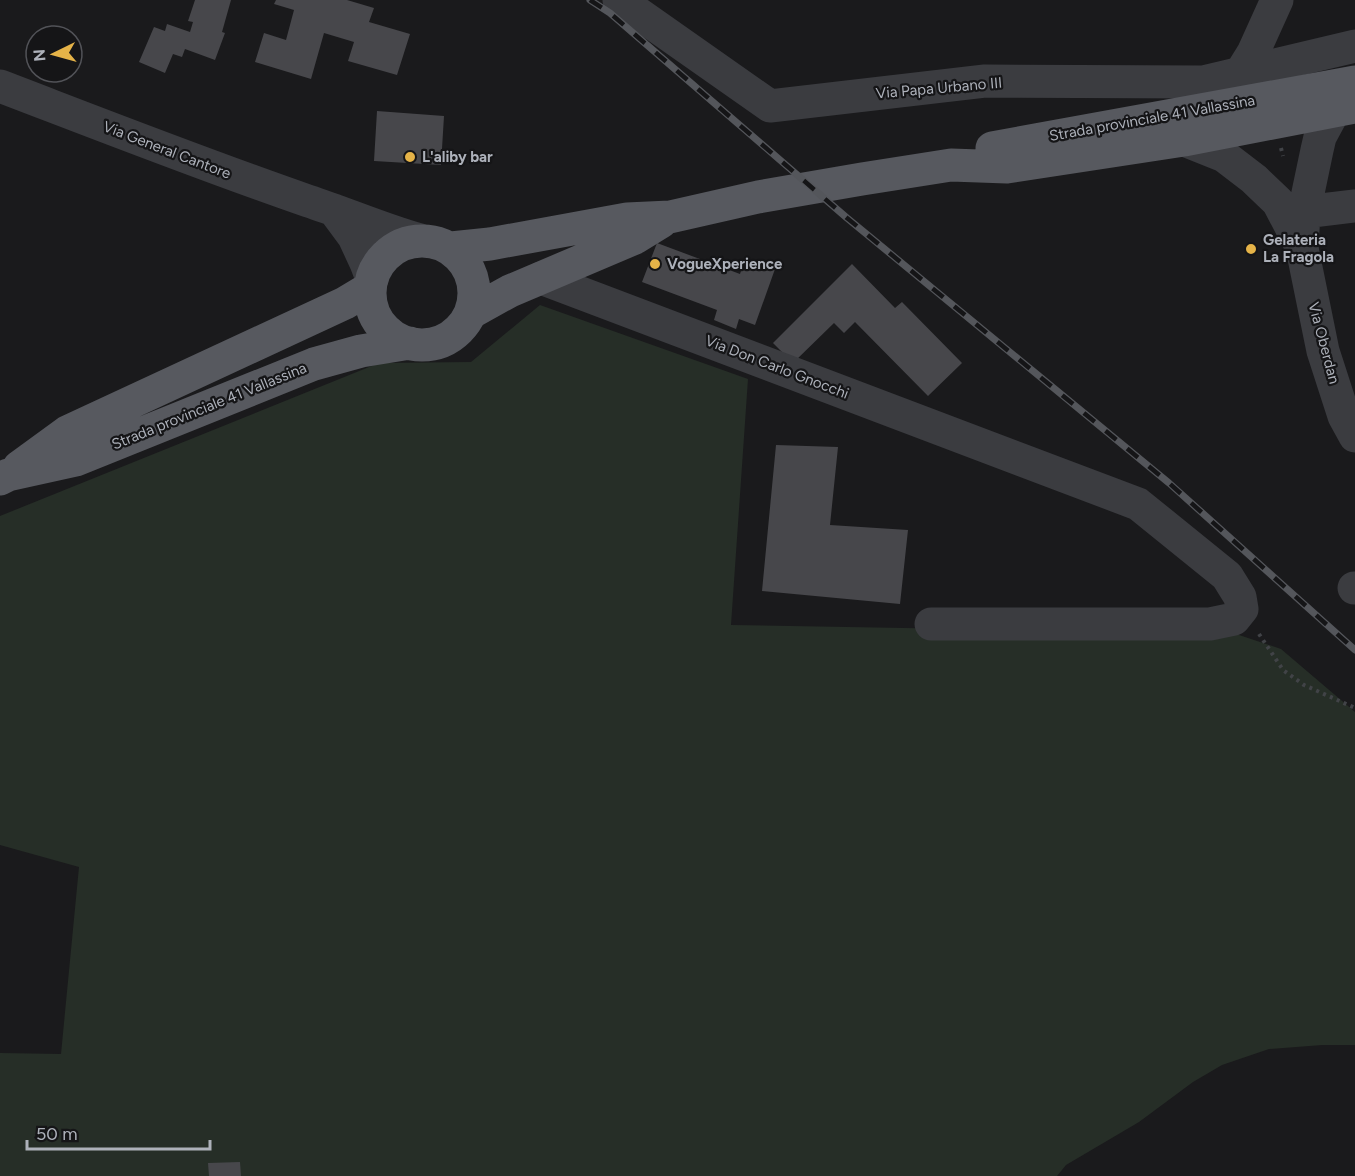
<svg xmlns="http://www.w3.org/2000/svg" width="1355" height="1176" font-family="Figtree,sans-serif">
  <rect width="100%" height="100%" fill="#1a1a1c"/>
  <!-- green -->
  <path fill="#262e27" d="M540,305L748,379L731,625L1236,634L1281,649L1355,712V1045H1322L1269,1049L1222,1065L1193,1082L1139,1122L1066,1165L1057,1176H0V1053L61,1054L79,867L0,845V516L379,363L471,362Z"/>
  <!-- building -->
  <path fill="#47474b" d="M195,0H231L222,32L225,33L215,60L185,49L182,57L173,54L165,73L139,62L154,27L165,31L167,24L190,32L193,22L188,21Z
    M276,0H347L374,8L369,22L410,34L397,75L348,61L354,42L324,33L311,79L255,62L264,33L286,40L294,10L274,4Z
    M377,111L444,116L441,165L374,161Z
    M657,243L740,274L745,258L775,269L755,325L739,319L736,329L714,320L717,310L642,282Z
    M852,264L895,308L902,302L962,363L928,396L855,322L844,333L834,323L793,363L773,343Z
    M776,445L838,447L830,525L908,530L900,604L762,591Z
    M240,1162L241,1176H209L208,1163Z"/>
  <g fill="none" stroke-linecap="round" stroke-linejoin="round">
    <!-- path -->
    <path stroke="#414347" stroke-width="4" stroke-dasharray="3 4.5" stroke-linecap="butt" d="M1281,148L1283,156
      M1259,634L1283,670L1304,685L1355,708"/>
    <!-- minor -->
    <path stroke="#3b3c40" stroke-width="33" d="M619,0L770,106L985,81L1203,82L1355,46
      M1241,85L1240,74L1253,53L1277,0
      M0,86C102,125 204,165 308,201C345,213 381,229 420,240
      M1334,111L1320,137L1317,150L1304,212L1302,248L1323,351L1344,416L1355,436
      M1184,140L1224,156L1254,179L1278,202L1302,248
      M334,210L354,237L366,263L372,279
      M1304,212L1355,206
      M541,278L1138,504L1227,576L1240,597L1242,609L1234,619L1210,624H931
      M1354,588H1355"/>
    <!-- major -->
    <path stroke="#57595f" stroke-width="33" d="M992,148L1355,82
      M370 293a52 52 0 1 1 104 0a52 52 0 1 1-104 0Z
      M451,248L490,244L627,219L670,217L758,197L862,179L951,165L1007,167L1184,140L1355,107
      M472,312L510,291L635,238L661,222
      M19,467L67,432L345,303L370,288
      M0,479L8,475L76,460L314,364L361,351L410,343"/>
    <!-- rail casing -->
    <g stroke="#54565b" stroke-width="7">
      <path id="rail" d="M590,0L610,13L847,218L1169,483L1355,650"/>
    </g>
    <!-- rail -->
    <use href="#rail" stroke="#151517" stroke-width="4.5" stroke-dasharray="14" stroke-linecap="butt"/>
  </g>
  <!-- markers -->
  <g fill="#e5b348" stroke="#151517" stroke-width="2">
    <circle cx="410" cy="157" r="6"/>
    <circle cx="1251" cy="249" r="6"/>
    <circle cx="655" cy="264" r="6"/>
  </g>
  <g text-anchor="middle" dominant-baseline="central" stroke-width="4.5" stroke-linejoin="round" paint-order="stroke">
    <!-- street labels -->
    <g font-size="15" fill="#adb1ba" stroke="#151517">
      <text transform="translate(939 88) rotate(-5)">Via Papa Urbano III</text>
      <text transform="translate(1152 118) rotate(-10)">Strada provinciale 41 Vallassina</text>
      <text transform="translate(167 150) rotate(21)">Via General Cantore</text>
      <text transform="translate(1324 343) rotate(75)">Via Oberdan</text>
      <text transform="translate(777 367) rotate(21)">Via Don Carlo Gnocchi</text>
      <text transform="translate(209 406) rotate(-22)">Strada provinciale 41 Vallassina</text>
    </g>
    <!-- poi labels -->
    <g font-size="15" font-weight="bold" fill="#adb1ba" stroke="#151517" text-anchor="start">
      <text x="422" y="157">L'aliby bar</text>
      <text x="1263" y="240">Gelateria<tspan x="1263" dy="17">La Fragola</tspan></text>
      <text x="667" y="264">VogueXperience</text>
    </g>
  </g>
  <!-- north arrow -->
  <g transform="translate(54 54) rotate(265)"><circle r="28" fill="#151517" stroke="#525358" stroke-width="1.5"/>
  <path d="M0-4.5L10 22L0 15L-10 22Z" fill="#e5b348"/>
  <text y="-9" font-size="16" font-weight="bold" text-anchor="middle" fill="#adb1ba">N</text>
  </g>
  <!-- scale -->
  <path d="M27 1140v9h183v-9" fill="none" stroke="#adb1ba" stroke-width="3"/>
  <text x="36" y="1140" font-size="18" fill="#adb1ba" stroke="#151517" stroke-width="4.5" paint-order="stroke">50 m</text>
</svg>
